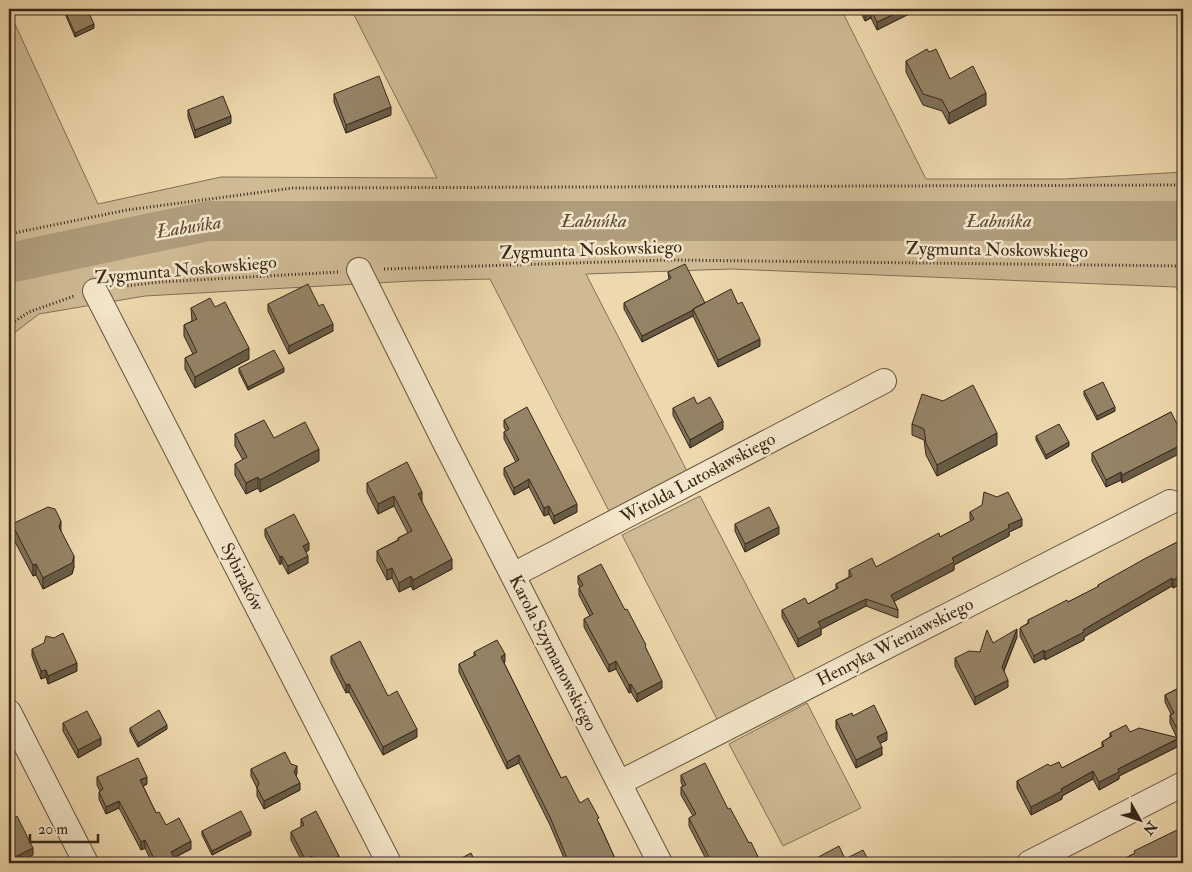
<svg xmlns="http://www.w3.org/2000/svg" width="1192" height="872" font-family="'IM FELL Double Pica',serif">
  <rect width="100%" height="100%" fill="#eed8ad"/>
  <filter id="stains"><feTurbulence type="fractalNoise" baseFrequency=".004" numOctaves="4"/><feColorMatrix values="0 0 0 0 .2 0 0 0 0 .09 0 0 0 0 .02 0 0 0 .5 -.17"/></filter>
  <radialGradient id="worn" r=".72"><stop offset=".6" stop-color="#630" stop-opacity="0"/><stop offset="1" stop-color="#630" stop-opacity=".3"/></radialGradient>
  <!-- green -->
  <path fill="#cfba94" stroke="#827057" d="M351,9H841L926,179H1064L1183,172V301L1176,287L731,269L586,274L689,475L611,515L490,279L412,281L145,296L39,314L9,337V11L98,204L221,177L437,178Z
    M700,496L796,681L718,721L622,535Z
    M807,703L861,808L783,846L729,744Z"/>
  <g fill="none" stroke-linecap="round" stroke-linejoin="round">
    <!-- river -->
    <path stroke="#af9c7b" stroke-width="40" d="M9,263L208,221H1183"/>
    <!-- minor casing -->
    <g stroke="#63533f" stroke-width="26">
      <path id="minor" d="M359,270L445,443L660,863
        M95,291L389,863
        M513,575L884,381
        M9,712L86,863
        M619,783L1170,502
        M1029,863L1183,784"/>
    </g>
    <!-- path -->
    <path stroke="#35271a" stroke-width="3" stroke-dasharray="1 2.5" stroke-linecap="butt" d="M9,234L127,210L293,188L1183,185
      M384,269L669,260L1183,266
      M117,287L160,282L338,272
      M9,325L29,312L74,296"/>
    <!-- minor -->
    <use href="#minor" stroke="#f4e6ca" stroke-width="24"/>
  </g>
  <!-- wall -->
  <path fill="#807158" stroke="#35271a" d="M63,9H87L94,28L75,37Z
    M859,9H911V13L877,30L871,18L865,21Z
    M929,52L950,79L986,105L949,124L942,111L923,105L906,72V61Z
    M334,94L391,115L346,133L334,102Z
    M188,110L231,123L195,138L188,117Z
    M668,272L705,303L760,346L718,367L693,316L642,342L624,309V303L669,280Z
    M268,304L319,306L333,331L289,354L268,311Z
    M215,307L249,359L195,388L185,369V358L193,354L184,336V325L192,321L191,308Z
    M239,368L284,372L248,390L239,372Z
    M1084,391L1115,411L1097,420L1084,395Z
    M673,408L723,429L690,448L673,415Z
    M1171,412L1122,483L1121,480L1106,487L1092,461V453Z
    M504,420L577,512L554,524L549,514L544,516L529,487L514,495L504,475V468L516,462L504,439V432L506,431L504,427Z
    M912,424L997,445L937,476L926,455L924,440L912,435Z
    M235,434L274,438L319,461L260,492L258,488L246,494L235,475V464L243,460L235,446Z
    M1036,436L1069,446L1046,459L1036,440Z
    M367,483L422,501V502L452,569L413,590L411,586L399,592L392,578L387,580L377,561V551L398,540V538L408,533L394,506L378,514L367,492Z
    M970,512L1022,526L1009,532V536L954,565V570L894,601L898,610V618L866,606L821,629V635L798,647L782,617V610L808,604L836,589V584L849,577V570L876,567L940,537L971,521L970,519Z
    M12,524L61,532L74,567L72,574L43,589L36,575L33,576L12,536Z
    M735,524L779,534L745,552L735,531Z
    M265,529L309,550L306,552L308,563L288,574L282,563L280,565L265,536Z
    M1183,539V583L1173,588L1172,586L1084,637V640L1045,660L1044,658L1034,663L1020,636V628L1028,623V620L1068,602L1098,587V585Z
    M578,576L625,610L646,649L662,688L637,702L631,692L629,693L616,669L609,672L584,627V619L590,616L579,595V588L580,587L578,583Z
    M1017,637L1004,671L1008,687L975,705L955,666V658L980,652L993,643Z
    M32,649L77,671L48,684L46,677L41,679L32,656Z
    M474,652L505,662L504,663L561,778L580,803L599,823L617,863H566L550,825L519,763L507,769L459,672V664L474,656Z
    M331,656L388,696L417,737L383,755L349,692L346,693L331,663Z
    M1183,686V744L1181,745L1179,742V746L1119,776V779L1099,790L1093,779L1062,796V799L1031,815L1017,788V781L1050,766L1062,768L1102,747V742L1110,737V733L1130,732L1177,738L1170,723V715L1171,714L1165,702V695Z
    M853,716L887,740L880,743L882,755L856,768L836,728V720Z
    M63,723L101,745L78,758L63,731Z
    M130,728L167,729L138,747L130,732Z
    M291,764L297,773L296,776L300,790L264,809L257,796V788L251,776V769Z
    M681,775L728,809L761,863H708L689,826V818L693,816L681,795V787H683L681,782Z
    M97,777L147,784L143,786L156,813L166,825L191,849L174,858L177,863H152L145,848L141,850L119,808L106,814L99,799V792L100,791L97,785Z
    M301,819L339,863H303L291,840V832L301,827Z
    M202,831L251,835L212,855L202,835Z"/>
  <!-- shaded-wall -->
  <path fill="#685c47" stroke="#35271a" d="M905,9H911V13L877,30V22Z
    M871,10V18L865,21V13Z
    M94,24V28L75,37V33Z
    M986,93V105L949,124V113Z
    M391,107V115L346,133V125Z
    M231,116V123L195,138V130Z
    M693,310V316L642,342V336Z
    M333,324V331L289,354V346Z
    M760,339V346L718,367V360Z
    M249,348V359L195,388V377Z
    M284,368V372L248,390V387Z
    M1115,407V411L1097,420V416Z
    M723,421V429L690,448V440Z
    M997,433V445L937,476V465Z
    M1069,442V446L1046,459V455Z
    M1183,444V452L1122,483V475Z
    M319,449V461L260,492V480Z
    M1121,472V480L1106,487V480Z
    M258,477V488L246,494V483Z
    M529,479V487L514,495V488Z
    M422,492V501L418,504V494Z
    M394,496V506L378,514V504Z
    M577,504V512L554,524V516Z
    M549,506V514L544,516V508Z
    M1022,519V526L1009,532V536L954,565V570L891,603V595L1008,525Z
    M61,521V532L59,527Z
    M779,527V534L745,552V544Z
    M309,543V550L303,553V546Z
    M74,556V567L72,574L43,589V578Z
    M282,556V563L280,565V557Z
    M308,556V563L288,574V566Z
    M452,559V569L413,590V580Z
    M36,564V575L33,576V565Z
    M392,568V578L387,580V570Z
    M1183,575V583L1173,588V580Z
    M411,576V586L399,592V583Z
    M1172,578V586L1084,637V640L1045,660V652Z
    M866,599V606L821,629V635L798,647V639L818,622Z
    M1017,629V637L1002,675V667Z
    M1044,650V658L1034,663V656Z
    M505,654V662L501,664V657Z
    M616,661V669L609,672V665Z
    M77,663V671L48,684V676Z
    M46,670V677L41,679V671Z
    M1008,680V687L975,705V697Z
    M662,681V688L637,702V694Z
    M349,684V692L346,693V685Z
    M631,684V692L629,693V685Z
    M167,725V729L138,747V743Z
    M417,729V737L383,755V747Z
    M887,732V740L877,745V737Z
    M1183,736V744L1181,745V737Z
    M101,738V745L78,758V750Z
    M1179,738V746L1119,776V779L1099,790V782L1118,769Z
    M882,747V755L856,768V760Z
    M519,755V763L507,769V762Z
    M297,766V773L294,780V772Z
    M1093,771V779L1062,796V799L1031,815V807L1061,789Z
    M147,777V784L140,788V780Z
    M300,783V790L264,809V801Z
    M119,801V808L106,814V807Z
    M251,831V835L212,855V851Z
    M145,840V848L141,850V842Z
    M191,841V849L171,859V852Z
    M33,848V855L17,863H9V860Z
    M312,856V863H305V859Z
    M339,856V863H325Z"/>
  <!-- building -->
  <path fill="#958366" stroke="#35271a" d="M64,9H87L94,24L75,33Z
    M863,9H905L877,22L871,10L865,13Z
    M927,49L929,52L936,49L950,79L973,66L986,93L949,113L942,100L923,94L906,61Z
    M379,76L391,107L346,125L334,94Z
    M223,96L231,116L195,130L188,110Z
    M685,264L705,303L693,309V310L642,336L624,303L671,278L668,272Z
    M308,284L319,306L323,304L333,324L289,346L268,304Z
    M731,289L738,304L742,302L760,339L718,360L693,309Z
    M210,298L215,307L225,302L249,348L195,377L185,358L197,352L184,325L197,319L191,308Z
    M274,350L284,368L248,387L239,368Z
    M1103,382L1115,407L1097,416L1084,391Z
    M973,385L997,433L937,465L926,443L924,429L912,424L922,394L943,401Z
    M694,397L697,404L710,397L723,421L690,440L673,408Z
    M527,407L577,504L554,516L549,506L544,508L529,479L514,488L504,468L519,460L504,432L509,429L504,420Z
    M1171,412L1183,436V444L1122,475L1121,472L1106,480L1092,453Z
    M264,420L274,438L305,422L319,449L260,480L258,477L246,483L235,464L247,457L235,434Z
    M1059,424L1069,442L1046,455L1036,436Z
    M407,462L422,492L418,494L452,559L413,580L411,576L399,583L392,568L387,570L377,551L399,540L398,538L412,531L394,496L378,504L367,483Z
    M984,492L997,497L1008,492L1022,519L1008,525L1009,528L952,558L954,562L891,595L898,610L866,599L818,622L821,627L798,639L782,610L805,598L808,604L838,588L836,584L852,576L849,570L872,558L876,567L939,533L940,537L974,519L970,512L982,505Z
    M48,507L55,509L61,521L59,527L74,556L72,563L43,578L36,564L33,565L12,524Z
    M769,507L779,527L745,544L735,524Z
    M294,514L309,543L303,546L308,556L288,566L282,556L280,557L265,529Z
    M1183,539V575L1173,580L1172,578L1083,630L1084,632L1045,652L1044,650L1034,656L1020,628L1029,623L1028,620L1067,600L1068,602L1099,586L1098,585L1146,558Z
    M601,564L625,610L627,609L646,645L645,646L662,681L637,694L631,684L629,685L616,661L609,665L584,619L593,614L579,588L583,585L578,576Z
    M1017,629L1002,667L1008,680L975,697L955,658L969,651L980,652L987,630L993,643Z
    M63,633L77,663L48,676L46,670L41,671L32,649L44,643L46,636L54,638Z
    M497,640L505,654L501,657L561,778L566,776L580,803L588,798L599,818L597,819L617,863H569L550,817L519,755L507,762L459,664L476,655L474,652Z
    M360,641L388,696L397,691L417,729L383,747L349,684L346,685L331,656Z
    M1183,686V736L1181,737L1170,715L1174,713L1165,695Z
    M874,705L887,732L877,737L882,747L856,760L836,720L852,713L853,716Z
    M159,710L167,725L138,743L130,728Z
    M87,711L101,738L78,750L63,723Z
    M1126,725L1130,732L1139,728L1179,738L1118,769L1119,772L1099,782L1093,771L1061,789L1062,791L1031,807L1017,781L1048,764L1050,766L1059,762L1062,768L1104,746L1102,742L1112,736L1110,733Z
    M285,752L291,764L297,766L294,772L300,783L264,801L257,788L259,783L251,769Z
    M138,758L147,777L140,780L156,813L159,812L166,825L179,818L191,841L171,852L177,863H156L145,840L141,842L119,801L106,807L99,792L103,789L97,777Z
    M705,763L728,809L730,808L749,843L751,842L761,863H712L689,818L696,814L681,787L686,785L681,775Z
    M241,811L251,831L212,851L202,831Z
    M316,811L339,856L325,863H316L312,856L305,859L291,832L304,825L301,819Z
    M17,816L33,848L9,860V821Z
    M1177,830L1183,842V863H1116L1135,853L1134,851Z
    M839,846L845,859L863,850L870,863H813L811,861Z
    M471,853L476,863H452Z"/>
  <g text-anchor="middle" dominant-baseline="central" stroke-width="5" stroke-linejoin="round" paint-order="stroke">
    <!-- street labels -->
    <g font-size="18" fill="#35271a" stroke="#f4e6ca">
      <text transform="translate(591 250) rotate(-2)">Zygmunta Noskowskiego</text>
      <text transform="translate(997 250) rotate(1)">Zygmunta Noskowskiego</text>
      <text transform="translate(186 270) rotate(-5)">Zygmunta Noskowskiego</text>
      <text transform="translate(698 478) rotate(-28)">Witolda Lutosławskiego</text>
      <text transform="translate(242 577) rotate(63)">Sybiraków</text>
      <text transform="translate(895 642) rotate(-27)">Henryka Wieniawskiego</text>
      <text transform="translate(553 653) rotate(63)">Karola Szymanowskiego</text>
    </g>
    <!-- water labels -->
    <g font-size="19" font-style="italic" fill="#5a4a37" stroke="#f4e6ca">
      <text x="594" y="221">Łabuńka</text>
      <text x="999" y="221">Łabuńka</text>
      <text transform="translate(189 227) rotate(-9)">Łabuńka</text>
    </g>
  </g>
  <!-- margin -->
  <rect width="1192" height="872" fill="none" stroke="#eed8ad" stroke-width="30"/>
  <rect x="10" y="10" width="1172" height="852" fill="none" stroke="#35271a" stroke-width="2.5"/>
  <rect x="15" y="15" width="1162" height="842" fill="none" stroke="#35271a"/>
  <!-- north arrow -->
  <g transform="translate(1140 820) rotate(129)" stroke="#f4e6ca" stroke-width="4" paint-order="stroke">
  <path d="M0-4L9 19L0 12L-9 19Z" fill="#35271a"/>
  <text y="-8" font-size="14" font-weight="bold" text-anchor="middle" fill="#35271a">N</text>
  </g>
  <!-- scale -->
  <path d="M30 834v8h68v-8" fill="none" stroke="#35271a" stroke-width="2.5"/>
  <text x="38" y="834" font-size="15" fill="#35271a" stroke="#f4e6ca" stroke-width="4" paint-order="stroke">20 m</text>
  <rect width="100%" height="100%" filter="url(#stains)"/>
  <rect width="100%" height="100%" fill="url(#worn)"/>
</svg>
